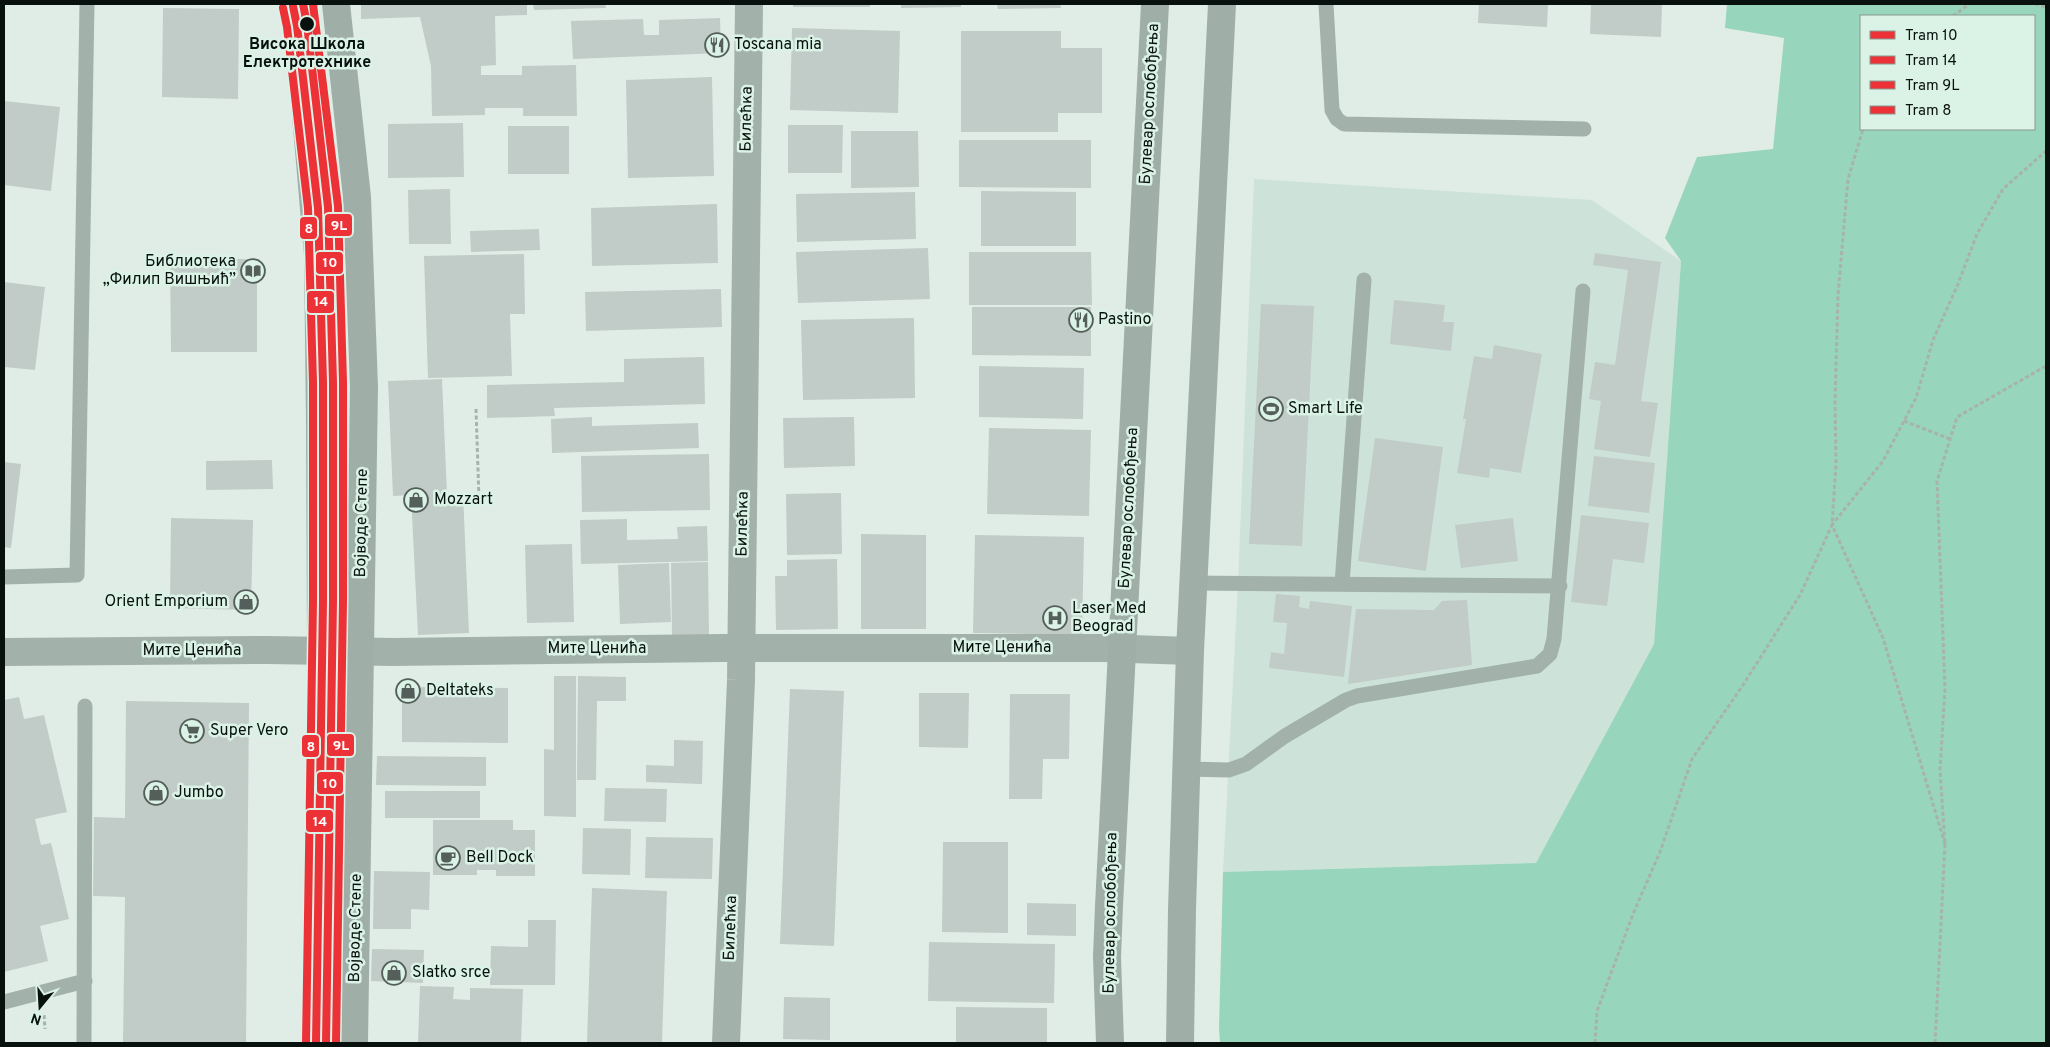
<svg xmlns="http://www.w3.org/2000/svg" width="2050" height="1047" font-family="Overpass,sans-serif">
  <rect width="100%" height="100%" fill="#e0ede7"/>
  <!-- built -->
  <path fill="#cde3da" d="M1254,179L1592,200L1681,261L1654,644L1536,863L1223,872L1238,584Z"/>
  <!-- forest -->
  <path fill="#97d5bd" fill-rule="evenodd" d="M1727,4H2046V1043H1220L1219,1029L1223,872L1536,863L1654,644L1681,261L1665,238L1697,157L1773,149L1784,38L1725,28ZM1861,16H2034V129H1861Z"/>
  <!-- building -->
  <path fill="#c1cbc7" d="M361,4H527V15L495,16L496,65L481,66V75H522V66L576,65L577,116H523V108H485V115L432,116L431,66L420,17L361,19Z
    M533,4H605L606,8L534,10Z
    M793,4H870V7H793Z
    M901,4H961V7L901,8Z
    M997,4H1060L1061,8L998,9Z
    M1479,4H1548L1547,27L1478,23Z
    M1591,4H1662L1661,37L1590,34Z
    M163,8L239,9L238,99L162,97Z
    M720,18L721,53L573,59L571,21L643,19L644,35H659V20Z
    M792,28L900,31L898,113L790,110Z
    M961,31H1061V48H1102V113H1058V132H961Z
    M712,77L714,176L628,178L626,80Z
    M4,101L60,107L51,191L4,185Z
    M463,123L464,177L388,178V124Z
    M788,125H843L842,173H788Z
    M508,126H569V174H508Z
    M851,131H918L919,187L851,188Z
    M959,140H1091V188L959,187Z
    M450,189L451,244H409L408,190Z
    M981,191L1076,192V246H981Z
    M915,192L916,239L797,242L796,194Z
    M717,204L718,263L592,266L591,208Z
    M539,229L540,250L471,252L470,231Z
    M928,248L930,299L798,303L796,252Z
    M969,252H1091L1092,305H969Z
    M1595,253L1661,262L1641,401L1658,403L1650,457L1594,449L1601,401L1589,399L1595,362L1615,365L1628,270L1593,265Z
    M524,254L525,314H510L512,376L428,378L424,256Z
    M170,259H257V352H171Z
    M4,282L45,287L35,370L4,367Z
    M721,289L722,327L586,331L585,292Z
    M1394,300L1445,305L1443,322H1454L1451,351L1390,344Z
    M1261,304L1314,306L1302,546L1249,544Z
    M972,307H1091V356L972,355Z
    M914,318L915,398L803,400L801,320Z
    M1494,345L1542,354L1521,473L1490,468L1489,478L1457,473L1466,419H1463L1474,356L1492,359Z
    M704,357L705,404L554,408L555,416L487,418V385L624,382V359Z
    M979,366L1084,368L1083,419L979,417Z
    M442,379L447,494L463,493L469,633L418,635L411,495L393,496L388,381Z
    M592,417V426L698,423L699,448L552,453L551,419Z
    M854,417L855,466L784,468L783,418Z
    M989,428L1091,430L1089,516L987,514Z
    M1375,438L1443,447L1426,571L1358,561Z
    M709,454L710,510L582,512L581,456Z
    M1594,456L1655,463L1649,513L1588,506Z
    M272,460L273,489L206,490V461Z
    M4,462L21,464L11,548L4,547Z
    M841,493L842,554L787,555L786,494Z
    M1581,515L1649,523L1644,563L1613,559L1607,606L1571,602Z
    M171,518L253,520L251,610L170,608Z
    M1513,518L1518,561L1461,568L1455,525Z
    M627,519V540L678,539L677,527L707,526L708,561L581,564L580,520Z
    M861,534L926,535V629H861Z
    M975,535L1084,537L1082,635L973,633Z
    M572,544L574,622L527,623L525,545Z
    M837,559L838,629L776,630L775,576H787V560Z
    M708,562L709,635L672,636L671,563Z
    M669,563L671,622L620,624L618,565Z
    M1276,594L1300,596L1299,607L1309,609L1310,601L1352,606L1344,677L1269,668L1271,652L1284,654L1287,623L1273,622Z
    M1467,600L1472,665L1348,684L1356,609L1434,610L1442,601Z
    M554,676H576V817L544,816V749L554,750Z
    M578,676L626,677V701H597L596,780H577Z
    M402,687L508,688V743L402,742Z
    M790,689L844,691L834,946L780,944Z
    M919,693H969L968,748L919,747Z
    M1010,694H1070L1069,759H1043L1042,799H1009Z
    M19,697L24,719L44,715L67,812L35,819L41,845L51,843L69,919L40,926L48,961L4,972V700Z
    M126,701L249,703L246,1043H123L125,897L93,896L94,817L125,818Z
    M674,740L703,741L702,784L646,782V765L674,766Z
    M377,756L486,757V786L376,785Z
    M605,788L667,789L666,822L604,821Z
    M385,791H480V818H385Z
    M433,820H513V830H535V876H496V870H477V875H433Z
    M583,828L631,829L630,875L582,874Z
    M646,837L713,838L712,879L645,878Z
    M943,842H1008V933L942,932Z
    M374,871L430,872L429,910L411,909V929H373Z
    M592,888L667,891L662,1043H587Z
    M1027,903L1076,904V936L1027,935Z
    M528,920H556L555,985H490L491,946L528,947Z
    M929,942L1055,944L1054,1003L928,1001Z
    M372,949L424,950L423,983L371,981Z
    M420,986L454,987L453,999L470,1000V988L523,989L521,1043H418Z
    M784,997L830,998V1040L783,1039Z
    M956,1007L1047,1008V1043H956Z"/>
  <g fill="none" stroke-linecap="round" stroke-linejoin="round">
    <!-- path -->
    <path stroke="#a8b2ad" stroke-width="3" stroke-dasharray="4 2.5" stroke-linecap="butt" d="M2035,4L2046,7
      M1953,16L1969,4
      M476,409L479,499
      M1904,421L1950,439
      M1945,844L1883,638L1832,525L1883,461L1916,398L1933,340L1958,284L1977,234L2003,189L2046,151
      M44,1015L45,1029
      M1595,1043L1597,1011L1633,914L1660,852L1692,759L1743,685L1800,595L1832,525L1836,464L1835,403L1838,295L1848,179L1863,129
      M1935,1043L1945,844L1940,770L1945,689L1937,481L1957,417L2046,366"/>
    <!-- lane -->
    <path stroke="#a3b1ab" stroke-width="15" d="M1326,4L1332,110L1337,119L1344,124L1584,129
      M4,577L77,575L87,4
      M1193,583L1560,586
      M1342,584L1364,280
      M1186,769L1229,770L1246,764L1285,736L1346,700L1357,696L1537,666L1550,654L1554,639L1583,291
      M4,1002L85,981
      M84,1043L85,706"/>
    <!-- street -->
    <path stroke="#a3b1ab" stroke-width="28" d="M4,652L267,650L393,652L723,648H1102L1190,651
      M726,1043L741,680L749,4"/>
    <!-- secondary -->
    <path stroke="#9fafa8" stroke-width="28" d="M293,4L299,34L318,255L320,422L322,862L317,1043
      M336,4L357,197L364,387L354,1043
      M1110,1043L1107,957L1109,906L1155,4
      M1180,1043L1182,910L1190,651L1222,4"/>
    <!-- tram-1 casing -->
    <g stroke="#dbf2e7" stroke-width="11">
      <path id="tram-1" d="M303,4L307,24L328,207L333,382V601L326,1043"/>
    </g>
    <!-- tram-2 casing -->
    <g stroke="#dbf2e7" stroke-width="11">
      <path id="tram-2" d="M293,6L297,26L318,208L323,382V601L316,1043"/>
    </g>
    <!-- tram-3 casing -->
    <g stroke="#dbf2e7" stroke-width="11">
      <path id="tram-3" d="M313,4L338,206L343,382V601L336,1043"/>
    </g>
    <!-- tram-4 casing -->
    <g stroke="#dbf2e7" stroke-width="11">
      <path id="tram-4" d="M283,8L287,27L308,208L313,382V601L306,1043"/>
    </g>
    <!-- tram-1 -->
    <use href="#tram-1" stroke="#ed3237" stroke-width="8"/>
    <!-- tram-2 -->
    <use href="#tram-2" stroke="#ed3237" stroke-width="8"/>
    <!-- tram-3 -->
    <use href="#tram-3" stroke="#ed3237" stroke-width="8"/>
    <!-- tram-4 -->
    <use href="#tram-4" stroke="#ed3237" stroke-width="8"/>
  </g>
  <!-- icons -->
  <defs>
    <g id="restaurant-ring" transform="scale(1.25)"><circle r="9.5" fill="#dbf2e7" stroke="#545e5a" stroke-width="1.5"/><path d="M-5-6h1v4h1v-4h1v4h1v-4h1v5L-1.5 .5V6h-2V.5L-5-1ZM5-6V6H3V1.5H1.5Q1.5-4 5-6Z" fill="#545e5a"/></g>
    <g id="library-ring" transform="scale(1.25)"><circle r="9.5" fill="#dbf2e7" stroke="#545e5a" stroke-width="1.5"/><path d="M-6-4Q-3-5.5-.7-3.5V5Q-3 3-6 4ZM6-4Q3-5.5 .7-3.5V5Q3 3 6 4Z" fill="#545e5a"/></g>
    <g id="stadium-ring" transform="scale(1.25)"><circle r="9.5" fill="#dbf2e7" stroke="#545e5a" stroke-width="1.5"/><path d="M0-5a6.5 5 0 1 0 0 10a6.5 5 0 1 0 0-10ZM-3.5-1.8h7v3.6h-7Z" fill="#545e5a"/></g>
    <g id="shop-ring" transform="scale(1.25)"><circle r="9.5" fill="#dbf2e7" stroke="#545e5a" stroke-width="1.5"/><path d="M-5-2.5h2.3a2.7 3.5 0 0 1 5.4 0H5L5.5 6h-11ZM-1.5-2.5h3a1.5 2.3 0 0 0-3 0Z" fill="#545e5a"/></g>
    <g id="hospital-ring" transform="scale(1.25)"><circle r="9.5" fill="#dbf2e7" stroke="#545e5a" stroke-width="1.5"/><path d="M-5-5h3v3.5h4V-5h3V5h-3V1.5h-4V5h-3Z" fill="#545e5a"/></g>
    <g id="supermarket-ring" transform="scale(1.25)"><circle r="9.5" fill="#dbf2e7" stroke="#545e5a" stroke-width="1.5"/><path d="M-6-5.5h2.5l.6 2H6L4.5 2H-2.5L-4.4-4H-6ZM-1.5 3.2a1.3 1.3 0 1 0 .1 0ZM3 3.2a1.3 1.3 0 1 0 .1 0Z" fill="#545e5a"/></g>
    <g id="cafe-ring" transform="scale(1.25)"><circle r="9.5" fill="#dbf2e7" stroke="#545e5a" stroke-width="1.5"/><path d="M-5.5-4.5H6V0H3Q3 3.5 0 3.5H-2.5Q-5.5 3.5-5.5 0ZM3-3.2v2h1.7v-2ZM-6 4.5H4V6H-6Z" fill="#545e5a"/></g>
  </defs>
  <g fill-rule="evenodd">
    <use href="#restaurant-ring" x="717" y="45"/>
    <use href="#library-ring" x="253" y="271"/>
    <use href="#restaurant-ring" x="1081" y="320"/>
    <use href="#stadium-ring" x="1271" y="409"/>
    <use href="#shop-ring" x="416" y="500"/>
    <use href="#shop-ring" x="246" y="602"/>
    <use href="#hospital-ring" x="1055" y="618"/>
    <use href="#shop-ring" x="408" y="691"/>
    <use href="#supermarket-ring" x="192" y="731"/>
    <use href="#shop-ring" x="156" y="793"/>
    <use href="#cafe-ring" x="448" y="858"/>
    <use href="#shop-ring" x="394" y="973"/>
  </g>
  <!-- markers -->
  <circle fill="#09110e" stroke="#dbf2e7" stroke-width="2" cx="307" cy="24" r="8"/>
  <g text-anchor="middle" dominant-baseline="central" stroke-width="5" stroke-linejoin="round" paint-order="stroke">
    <!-- stop labels -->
    <g font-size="16" font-weight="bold" fill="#09110e" stroke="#dbf2e7">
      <text x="307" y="45">Висока Школа<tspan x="307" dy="18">Електротехнике</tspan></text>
    </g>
    <!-- poi labels -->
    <g font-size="16" fill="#09110e" stroke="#dbf2e7" text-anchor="start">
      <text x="734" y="45">Toscana mia</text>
      <text x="236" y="262" text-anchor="end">Библиотека<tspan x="236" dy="18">„Филип Вишњић”</tspan></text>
      <text x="1098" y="320">Pastino</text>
      <text x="1288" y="409">Smart Life</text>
      <text x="434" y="500">Mozzart</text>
      <text x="228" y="602" text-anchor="end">Orient Emporium</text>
      <text x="1072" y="609">Laser Med<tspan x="1072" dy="18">Beograd</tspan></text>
      <text x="426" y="691">Deltateks</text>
      <text x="210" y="731">Super Vero</text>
      <text x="174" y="793">Jumbo</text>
      <text x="466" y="858">Bell Dock</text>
      <text x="412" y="973">Slatko srce</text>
    </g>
    <!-- street labels -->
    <g font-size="16" fill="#09110e" stroke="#dbf2e7">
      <text transform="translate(1150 104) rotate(-87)">Булевар ослобођења</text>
      <text transform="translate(747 119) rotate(-89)">Билећка</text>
      <text transform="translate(1129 508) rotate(-87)">Булевар ослобођења</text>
      <text transform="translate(362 523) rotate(-89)">Војводе Степе</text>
      <text transform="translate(743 524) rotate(-89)">Билећка</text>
      <text x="1002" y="648">Мите Ценића</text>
      <text x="597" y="649">Мите Ценића</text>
      <text x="192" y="651">Мите Ценића</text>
      <text transform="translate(1111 913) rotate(-89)">Булевар ослобођења</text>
      <text transform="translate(356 928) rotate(-89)">Војводе Степе</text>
      <text transform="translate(731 928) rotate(-88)">Билећка</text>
    </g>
  </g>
  <g stroke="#dbf2e7" stroke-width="2">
    <rect x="324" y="213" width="29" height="24" rx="5" fill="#ed3237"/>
    <rect x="299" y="216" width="19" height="24" rx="5" fill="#ed3237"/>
    <rect x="315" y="251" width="29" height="24" rx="5" fill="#ed3237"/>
    <rect x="306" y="290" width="29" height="24" rx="5" fill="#ed3237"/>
    <rect x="326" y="733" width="29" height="24" rx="5" fill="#ed3237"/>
    <rect x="301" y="734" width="19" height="24" rx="5" fill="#ed3237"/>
    <rect x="316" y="771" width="28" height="24" rx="5" fill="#ed3237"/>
    <rect x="305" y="809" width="29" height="24" rx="5" fill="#ed3237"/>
  </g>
  <g font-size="14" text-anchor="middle" font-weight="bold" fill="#fff">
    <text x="339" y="230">9L</text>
    <text x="309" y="233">8</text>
    <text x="330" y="267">10</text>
    <text x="321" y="306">14</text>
    <text x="341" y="750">9L</text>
    <text x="311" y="751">8</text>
    <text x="330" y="788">10</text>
    <text x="320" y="826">14</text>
  </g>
  <!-- border -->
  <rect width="2050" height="1047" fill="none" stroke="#09110e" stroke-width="10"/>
  <!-- legend -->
  <rect x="1860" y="15" width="175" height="115" fill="#dbf2e7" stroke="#879890"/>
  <rect x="1870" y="31" width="25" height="8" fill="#ed3237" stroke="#879890"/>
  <text x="1905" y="40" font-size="15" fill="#09110e">Tram 10</text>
  <rect x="1870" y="56" width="25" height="8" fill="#ed3237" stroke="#879890"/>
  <text x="1905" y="65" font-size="15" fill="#09110e">Tram 14</text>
  <rect x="1870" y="81" width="25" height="8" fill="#ed3237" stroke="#879890"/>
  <text x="1905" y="90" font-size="15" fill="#09110e">Tram 9L</text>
  <rect x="1870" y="106" width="25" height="8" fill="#ed3237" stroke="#879890"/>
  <text x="1905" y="115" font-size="15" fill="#09110e">Tram 8</text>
  <!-- north arrow -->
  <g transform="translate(40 1007) rotate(198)" stroke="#dbf2e7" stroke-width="4" paint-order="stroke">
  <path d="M0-4L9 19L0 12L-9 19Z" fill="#09110e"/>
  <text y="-8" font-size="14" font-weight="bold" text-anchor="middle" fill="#09110e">N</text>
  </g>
</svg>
